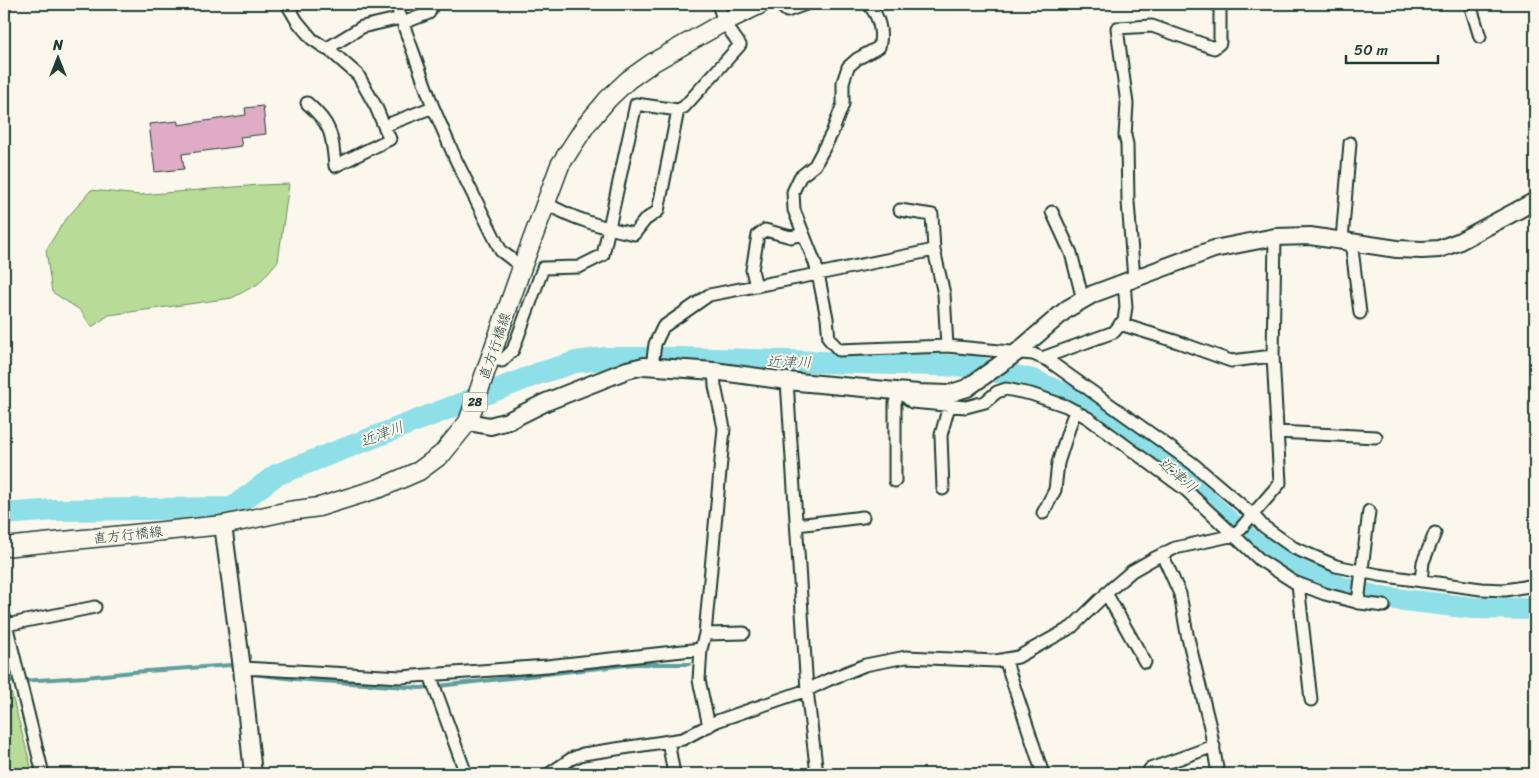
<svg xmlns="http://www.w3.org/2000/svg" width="1539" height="778" font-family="Sriracha,'Klee One',sans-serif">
  <rect width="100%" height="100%" fill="#fbf7ec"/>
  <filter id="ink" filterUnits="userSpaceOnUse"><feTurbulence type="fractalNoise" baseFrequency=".02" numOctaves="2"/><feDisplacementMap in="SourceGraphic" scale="10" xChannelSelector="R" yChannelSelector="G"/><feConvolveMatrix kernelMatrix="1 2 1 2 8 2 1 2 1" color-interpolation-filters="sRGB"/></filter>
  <g filter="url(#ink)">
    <!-- green -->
    <path fill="#b8dc97" stroke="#6c8c66" d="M4,4H11L4,51Z
      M289,184L278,261L258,284L232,298L109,315L92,327L80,310L52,292L46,250L62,224L91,190L140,195L259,185Z
      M4,688H10L33,774H4Z"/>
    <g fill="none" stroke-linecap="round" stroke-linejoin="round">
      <!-- stream -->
      <path stroke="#629e9f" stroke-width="4" d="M253,674L294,679L421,688L635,664H689
        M4,682L86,677L133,672L232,665L237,670"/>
      <!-- river -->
      <path stroke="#8edfe7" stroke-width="22" d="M4,514L55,510L232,508L276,475L540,373L576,362L606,358H678L971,366L1033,380L1091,406L1165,463L1251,541L1297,570L1346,589L1378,597L1473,608L1535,609"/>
    </g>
    <!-- building -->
    <path fill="#dfabc5" stroke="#1f3d34" d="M263,106L266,134L240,137L242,146L182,154L184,169L155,172L149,124L178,121V125L246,115L245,108Z"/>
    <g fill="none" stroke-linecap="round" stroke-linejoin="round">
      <!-- street casing -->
      <g stroke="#1f3d34" stroke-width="15">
        <path id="street" d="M287,4L297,21L312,39L333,53L358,75L376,107L384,126L433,107
          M396,4L433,107L456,160L501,251L522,267
          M779,4L787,11L806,4
          M868,4C879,15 883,33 879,47L857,59L848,67L843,82V104L832,133L815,165L800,177L793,192L794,210L815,263L818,274L827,318L829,339L839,350L947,346L1033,354L1049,361L1192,463L1253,515L1263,526L1294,548L1336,566L1379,575L1481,589L1505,590L1535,585
          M1470,4L1480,37
          M4,5L6,4
          M403,23L429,13L433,4
          M326,49L362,27L401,18
          M307,103C332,125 332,134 335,166L390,139L384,126
          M546,203C575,220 602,227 634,234L645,220L658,211L678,110
          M900,210L932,215L934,250
          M1052,212L1071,253L1083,300
          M1342,240L1350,143
          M1351,241L1360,313
          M1134,279L1128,202L1127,144L1125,136L1127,104L1117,28L1152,26L1214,48L1220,43V10L1222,4
          M756,286L752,270L758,235L765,230L791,237L803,234
          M1120,324L1178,342L1231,361L1273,356
          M490,358L502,361L513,350L543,268L579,267L603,255L636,104L678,110L684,107L740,45L724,22L718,4
          M1042,358L1114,332L1124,320L1126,307L1124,282
          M652,366L655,344L663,327L709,295L818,274L934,250L944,294L947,346
          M787,381L807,690L817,774
          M1277,432L1376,437
          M895,481V403L899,391L912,402L966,407L985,402L997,392L1006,389L1031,394L1066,406L1088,418L1186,490L1260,560L1294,582L1325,594L1360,603L1384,606
          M943,489L941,435L949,406
          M1043,513L1055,490L1058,463L1072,419L1076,411
          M797,525L863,517
          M1162,554L1180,594L1187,634L1210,727L1218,774
          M1421,581L1423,562L1435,533
          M1298,584L1311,700
          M1106,593L1145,662
          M1358,603L1369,511
          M4,616L43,774
          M6,625L95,607
          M705,634L744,633
          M701,649L699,680L709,726
          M1005,659L1043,774
          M242,668L401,677L547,666L701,649L705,634L724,428L715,386L714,371
          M430,675L466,774
          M668,741L674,774
          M549,774L571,759L583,754L683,739L717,721L807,690L828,680L865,665L906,657L996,661L1018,657L1072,627L1112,588L1132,571L1153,559L1175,548L1235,535L1280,483L1273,356L1275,237
          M1147,774L1150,769L1214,746"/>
      </g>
      <!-- secondary casing -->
      <g stroke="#1f3d34" stroke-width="20">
        <path id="secondary" d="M468,422L490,426L508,421L546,402L627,370L644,366L714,371L787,381L918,393L948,394L967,388L1016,353L1067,309L1093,294L1214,249L1275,237L1310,236L1397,249L1422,250L1439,249L1458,242L1535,201
          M223,525L242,668L253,774"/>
      </g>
      <!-- primary casing -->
      <g stroke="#1f3d34" stroke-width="21">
        <path id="primary" d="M4,547L223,525L289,511L319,507L380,488L419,471L442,454L468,422L522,267L560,165L586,125L608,99L628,80L652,63L724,22L761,4"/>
      </g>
      <!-- street -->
      <use href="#street" stroke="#fbf7ec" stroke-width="11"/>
      <!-- secondary -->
      <use href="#secondary" stroke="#fbf7ec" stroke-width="16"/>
      <!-- primary -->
      <use href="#primary" stroke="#fbf7ec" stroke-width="18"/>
    </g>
  </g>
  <g text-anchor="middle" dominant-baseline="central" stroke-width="4" stroke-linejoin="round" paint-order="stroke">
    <!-- shield labels -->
    <rect fill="#fbf7ec" stroke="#61756b" stroke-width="1" x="462.5" y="392.5" width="25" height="19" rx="4"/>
    <g font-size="12" font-weight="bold" fill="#1f3d34">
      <text x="475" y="402">28</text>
    </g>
    <!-- street labels -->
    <g font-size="14" fill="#1f3d34" stroke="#fbf7ec">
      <text transform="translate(495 346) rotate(-71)">直方行橋線</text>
      <text transform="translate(128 535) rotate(-6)">直方行橋線</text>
    </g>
    <!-- water labels -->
    <g font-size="15" font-style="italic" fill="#355d58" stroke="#fbf7ec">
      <text transform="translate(789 362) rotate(1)">近津川</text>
      <text transform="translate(382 434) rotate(-21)">近津川</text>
      <text transform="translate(1178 475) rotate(41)">近津川</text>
    </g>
  </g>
  <!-- margin -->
  <rect width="1539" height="778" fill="none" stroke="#fbf7ec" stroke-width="20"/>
  <rect x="10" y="10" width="1519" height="758" fill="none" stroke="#1f3d34" stroke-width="2" filter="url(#ink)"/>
  <!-- north arrow -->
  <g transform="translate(58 58)" stroke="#fbf7ec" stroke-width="4" paint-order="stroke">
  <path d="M0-4L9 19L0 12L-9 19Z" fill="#1f3d34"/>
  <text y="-8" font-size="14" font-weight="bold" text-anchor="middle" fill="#1f3d34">N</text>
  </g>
  <!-- scale -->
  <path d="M1346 55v8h92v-8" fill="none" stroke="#1f3d34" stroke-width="2.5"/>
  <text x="1354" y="55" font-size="15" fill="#1f3d34" stroke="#fbf7ec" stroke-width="4" paint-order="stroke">50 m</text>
</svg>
